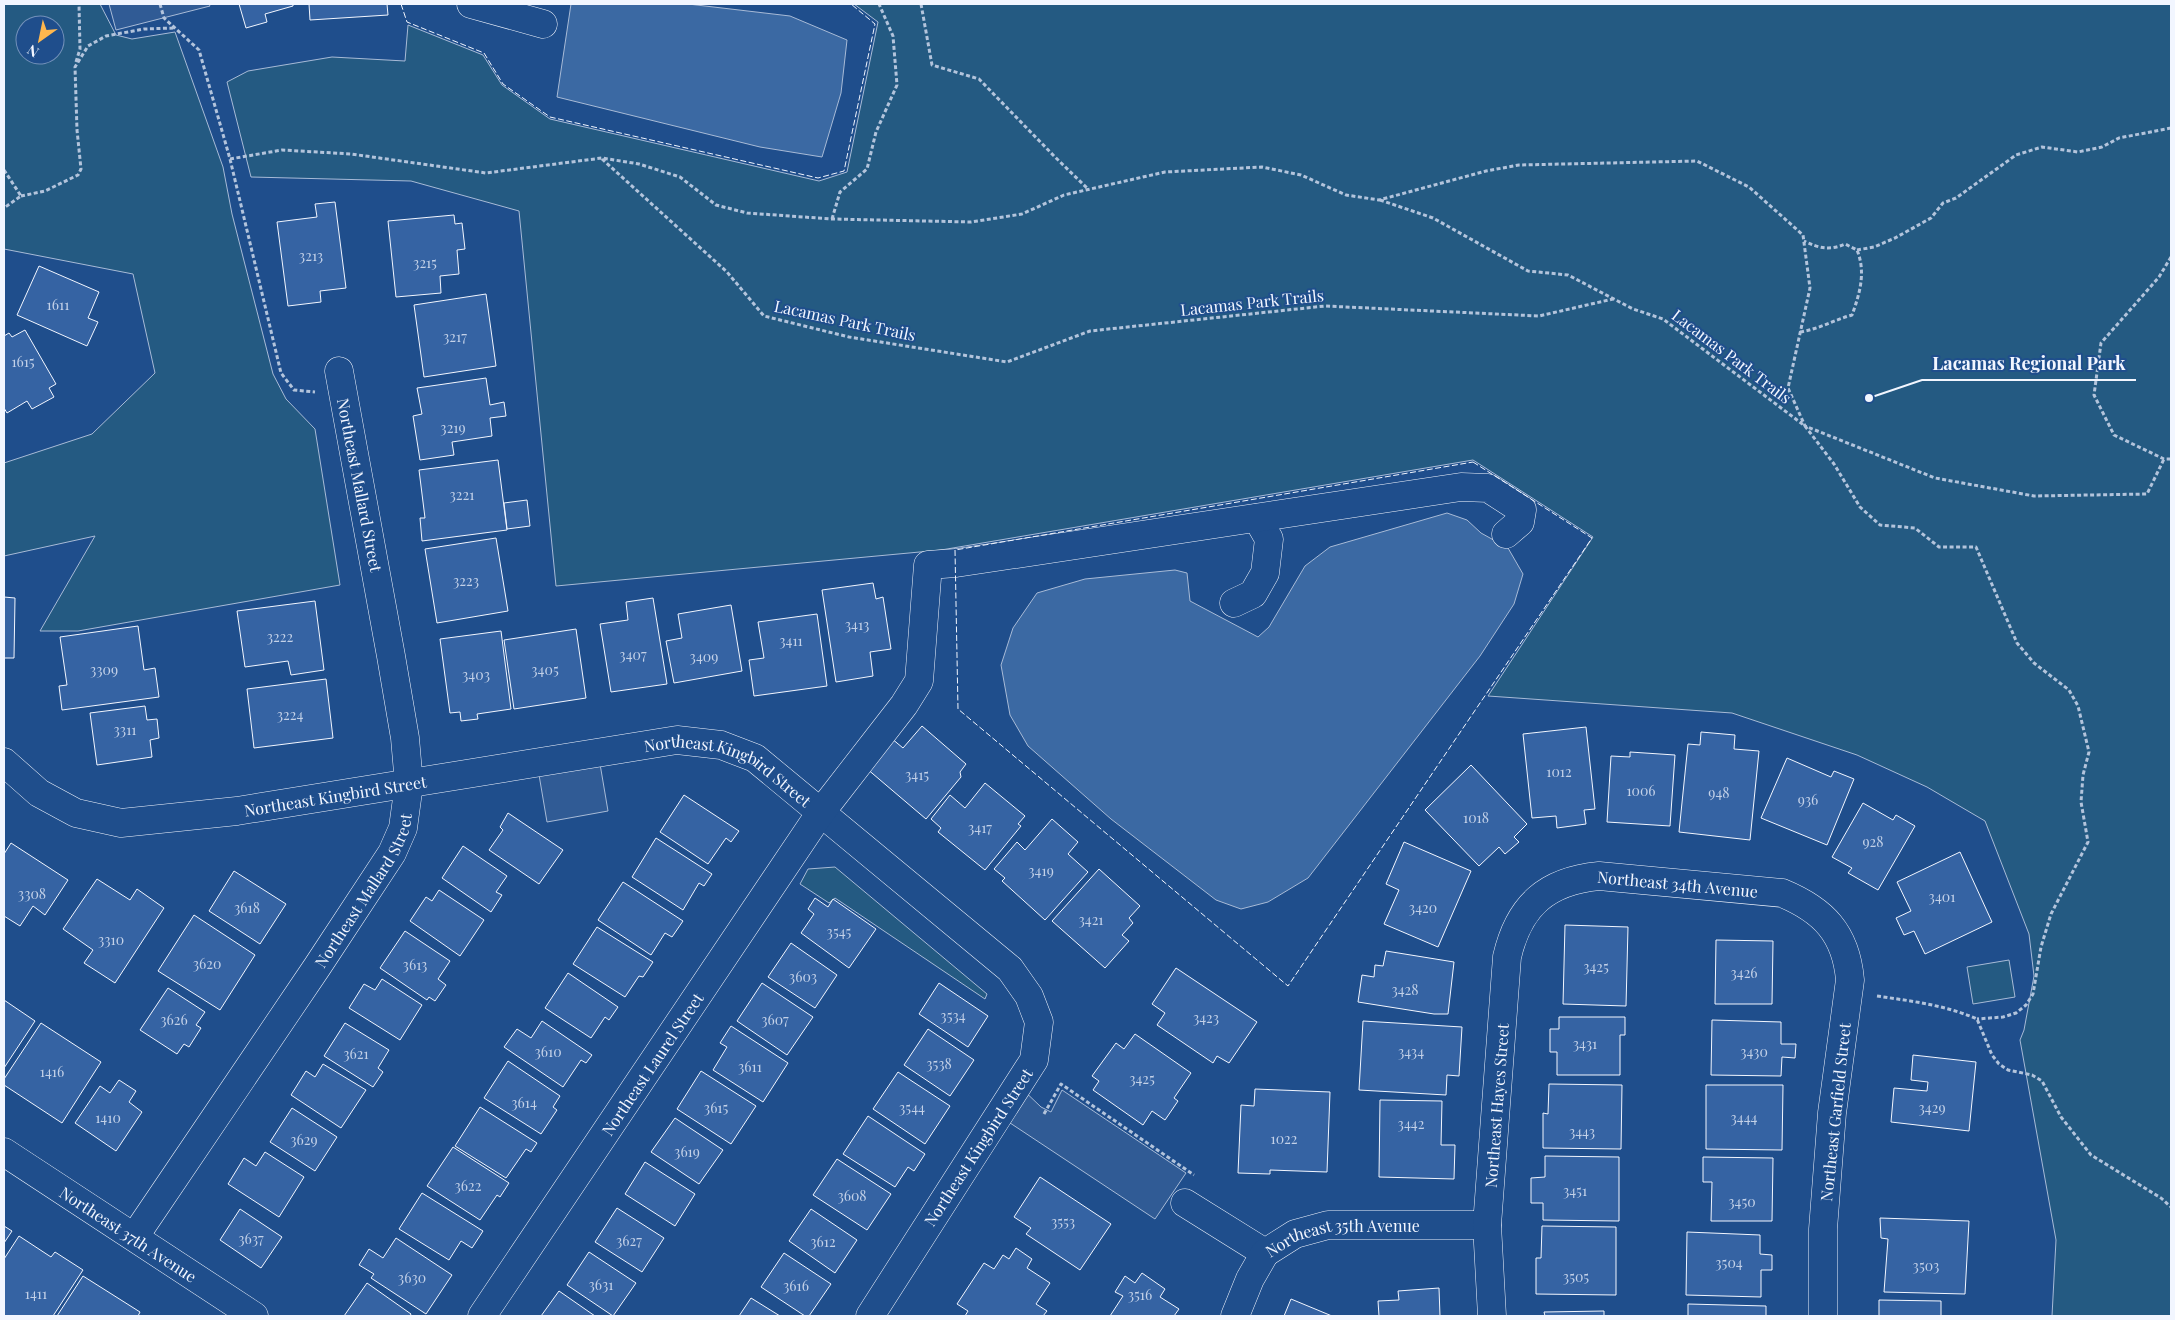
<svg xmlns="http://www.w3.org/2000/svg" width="2175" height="1320" font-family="'Playfair Display',serif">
  <rect width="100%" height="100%" fill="#1f4e8c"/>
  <!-- green -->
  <path fill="#245a82" stroke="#a8bbd7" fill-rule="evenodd" d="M4,4H100L116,35L132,39L175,32L223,167L232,214L273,374L286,399L315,429L340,585L78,631H40L95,536L4,556V463L92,434L155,373L133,274L4,249ZM25,25H55V55H25Z
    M854,4H2171V1316H2052L2056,1240L2020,1040L2024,1030L2034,976L2029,934L1985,821L1927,787L1857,755L1732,713L1488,696L1593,537L1473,460L941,550L556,586L519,211L411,181L251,177L227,82L248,71L332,57L405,61L408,25L483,55L502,85L550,119L819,181L847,172L878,22Z
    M835,867L987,994L985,999L835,898L829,903L800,884L808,869Z
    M2009,960L2015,997L1973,1004L1967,967Z"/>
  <!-- parking -->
  <path fill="#305b95" stroke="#a8bbd7" d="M109,4H209L210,6L116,30Z
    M598,752L608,811L547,822L537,763Z
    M1018,1085L1041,1107L1051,1112L1062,1090L1186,1173L1155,1219L998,1115Z"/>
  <!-- water -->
  <path fill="#3b69a3" stroke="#a8bbd7" d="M571,4H688L790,16L847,40L841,93L822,157L760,147L557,97Z
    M1447,513L1467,520L1481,533L1508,548L1523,574L1514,604L1480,656L1308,878L1268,902L1241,909L1216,900L1111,819L1028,746L1010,715L1001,665L1013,628L1037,593L1085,579L1175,570L1187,573L1190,601L1258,637L1269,627L1305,566L1330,547Z"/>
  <!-- building -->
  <path fill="#3563a3" stroke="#f2f6ff" d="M239,4H293V6L265,14L267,22L246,28Z
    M309,4H387L388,15L310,20Z
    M335,202L346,288L320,291L321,302L288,306L277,222L317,217L315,204Z
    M454,215L455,224L462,223L465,249L457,250L459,274L440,276L441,293L396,297L388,221Z
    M39,266L99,292L88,318L98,322L87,346L17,315Z
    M486,294L496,366L424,377L414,305Z
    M25,330L56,384L49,388L54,397L32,409L27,401L7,413L4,408V336L9,333L12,337Z
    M486,378L490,405L504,402L506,416L490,418L492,436L452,442L454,455L420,460L413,416L422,414L417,388Z
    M498,460L507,530L422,541L420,518H425L419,470Z
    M527,500L530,526L507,529L504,503Z
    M496,538L508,611L437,623L425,549Z
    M873,583L876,599L883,597L891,649L870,652L873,676L836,682L822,590Z
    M4,597L15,598L14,658H4Z
    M653,598L667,684L611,692L600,624L628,620L626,602Z
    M315,601L324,670L291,675L288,661L245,667L237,611Z
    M731,605L742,671L674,683L666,641L682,638L678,614Z
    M817,614L827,686L754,696L749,660L764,658L758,622Z
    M138,626L144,670L155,668L159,697L62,710L59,686L67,685L60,637Z
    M576,629L586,698L514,709L504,640Z
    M501,631L511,709L477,714L478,719L461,721L460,712L450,713L440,639Z
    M326,679L333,738L254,748L247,689Z
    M145,706L147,720L157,719L159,738L150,740L152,757L97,765L90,713Z
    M922,726L966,764L960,772L961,777L926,819L866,768L891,738L903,748Z
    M1586,727L1595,809L1584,810L1586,824L1557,828L1556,816L1532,818L1523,734Z
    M1701,732L1735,735L1734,749L1759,751L1750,840L1679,832L1688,744L1700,745Z
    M1630,752L1675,755L1670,826L1607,822L1611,756L1630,757Z
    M1787,758L1831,777L1834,771L1854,779L1827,845L1761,818Z
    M1471,765L1527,824L1514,837L1519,842L1505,854L1499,847L1479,866L1425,810Z
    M985,783L1025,816L1018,824L1021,826L985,870L938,832L941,828L931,819L950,795L965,808Z
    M684,795L739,831L731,842L726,838L708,864L660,832Z
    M1863,803L1893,820L1896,815L1915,826L1878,890L1848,873L1852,868L1832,857Z
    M508,813L563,850L539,884L489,850L503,830L500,827Z
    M1052,819L1078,842L1068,854L1088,872L1045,920L1002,881L1005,878L994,869L1017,842L1025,850Z
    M656,838L712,874L704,886L699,883L683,910L632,877Z
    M1404,842L1471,871L1438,947L1384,924L1399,890L1386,884Z
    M11,843L68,880L45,915L33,906L20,926L4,916V854Z
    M463,846L507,876L496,892L502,895L491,912L442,878Z
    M1960,852L1992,922L1925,954L1914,931L1904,935L1896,918L1911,911L1897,882Z
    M1099,869L1140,906L1129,918L1133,923L1122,935L1129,941L1105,968L1052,921Z
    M234,871L286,904L260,944L209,911Z
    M97,879L130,900L137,889L164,908L115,983L84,963L93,950L63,929Z
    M623,882L683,921L672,937L665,933L651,955L598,920Z
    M439,890L484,920L460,956L410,921L426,897L432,901Z
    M815,898L828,907L833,899L876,929L849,968L801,933L814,914L808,909Z
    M194,915L255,955L220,1010L158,971Z
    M1565,925L1628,927L1626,1006L1563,1004Z
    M597,927L653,962L643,977L639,976L625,997L573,964Z
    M405,931L450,961L438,979L446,985L435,1001L429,997L427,1000L380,968Z
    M1716,940L1773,941L1772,1004H1715Z
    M791,943L837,975L815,1008L768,977Z
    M1386,951L1454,962L1448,1014H1434L1358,1002L1362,975L1374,977L1375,965L1383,966Z
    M1176,968L1257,1022L1229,1063L1217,1056L1213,1063L1157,1025L1165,1013L1152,1004Z
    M568,973L618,1007L609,1020L605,1017L591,1038L545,1008Z
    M382,979L422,1005L400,1040L349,1008L364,984L375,990Z
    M762,983L813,1017L787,1055L737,1021Z
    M939,983L988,1016L968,1047L919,1014Z
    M168,988L205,1012L196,1025L201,1028L189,1047L184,1044L177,1054L140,1030Z
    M4,1000L35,1021L4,1068Z
    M1559,1017H1625V1035H1620V1075H1557V1052H1550V1029H1559Z
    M1712,1020L1781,1022V1044H1796L1795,1058L1782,1057L1781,1076L1711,1075Z
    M542,1021L592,1055L586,1063L581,1060L563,1087L504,1047L517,1029L531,1038Z
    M1363,1021L1462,1027L1459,1076L1447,1075L1446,1095L1359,1090Z
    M41,1023L101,1062L62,1123L4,1085V1079Z
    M345,1023L389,1050L378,1068L383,1072L373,1087L324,1056Z
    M731,1026L788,1063L763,1102L713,1070L727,1047L720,1043Z
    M928,1029L974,1060L950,1096L904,1065Z
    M1135,1034L1191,1073L1174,1098L1178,1101L1165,1120L1152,1111L1143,1125L1093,1090L1099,1081L1092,1076L1116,1043L1124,1049Z
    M1913,1055L1976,1062L1969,1131L1891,1122L1894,1088L1927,1091L1928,1082L1911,1080Z
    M508,1061L560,1096L553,1107L557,1110L541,1134L484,1098Z
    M323,1064L366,1090L341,1128L291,1095L306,1071L315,1077Z
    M701,1071L756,1106L731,1144L677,1109Z
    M898,1072L950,1106L925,1144L873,1109Z
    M119,1080L136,1091L129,1102L142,1112L116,1151L75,1123L100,1086L110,1093Z
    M1549,1084L1622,1085L1621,1149L1543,1148V1113L1548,1114Z
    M1706,1085H1783L1782,1150L1706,1149Z
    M1255,1089L1330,1092L1327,1172L1270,1170V1174L1238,1173L1241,1105L1254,1106Z
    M1380,1100L1442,1101L1441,1145H1455L1454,1179L1379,1177Z
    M480,1107L537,1143L531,1152L526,1149L506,1178L455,1146Z
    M292,1108L337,1137L315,1171L270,1142Z
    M868,1116L925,1154L914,1171L908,1167L895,1187L843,1154Z
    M675,1118L723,1150L699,1184L651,1152Z
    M453,1147L509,1183L500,1197L497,1195L480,1220L427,1186Z
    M265,1152L304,1177L279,1217L228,1184L244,1158L256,1166Z
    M1545,1156L1619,1157V1221L1543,1220V1203H1531V1178L1545,1177Z
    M1703,1157L1773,1158L1772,1221H1711L1712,1182H1703Z
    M837,1159L891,1194L867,1230L813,1195Z
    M645,1162L695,1194L675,1226L625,1194Z
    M1040,1177L1111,1224L1080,1270L1026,1234L1031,1228L1014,1217Z
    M422,1193L483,1231L472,1248L461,1241L449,1260L399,1229Z
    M617,1208L664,1238L642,1272L595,1242Z
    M240,1209L282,1237L261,1268L220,1240Z
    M811,1209L857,1240L835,1273L789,1241Z
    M1880,1218L1969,1221L1965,1294L1884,1292L1888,1239L1881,1238Z
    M4,1226L12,1231L4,1243Z
    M1542,1226L1616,1227V1295L1536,1294V1258H1541Z
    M1687,1232L1760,1235V1254L1772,1255V1270H1761V1297L1686,1295Z
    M19,1236L51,1257L55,1252L83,1270L53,1316H4V1259Z
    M396,1238L452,1275L426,1314L371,1278L374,1274L359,1265L369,1249L383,1258Z
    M1016,1248L1032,1259L1027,1268L1050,1283L1036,1304L1047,1311L1043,1316H965L968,1311L957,1304L984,1263L994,1269L1003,1255L1009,1259Z
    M589,1252L636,1283L613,1316L567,1285Z
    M784,1253L831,1284L809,1316H805L761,1287Z
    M1142,1273L1165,1289L1160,1297L1179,1309L1174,1316H1110L1123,1296L1115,1292L1125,1276L1135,1283Z
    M83,1276L140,1312L138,1316H57Z
    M367,1283L411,1314L410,1316H344Z
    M1439,1288L1440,1316H1379L1378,1301L1399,1300L1398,1291Z
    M559,1291L595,1316H541Z
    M751,1298L780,1316H739Z
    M1291,1299L1332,1316H1284Z
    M1879,1300L1941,1301V1316H1879Z
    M1688,1304L1766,1306V1316H1688Z
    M1604,1311V1316H1545L1544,1312Z"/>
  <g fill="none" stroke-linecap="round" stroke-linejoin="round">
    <!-- minor casing -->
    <g stroke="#f2f6ff" stroke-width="29">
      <g id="minor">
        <path d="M471,4L543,24"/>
        <path d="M1234,603L1253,594L1265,573L1269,539L1257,518"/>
        <path id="s1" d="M4,762L39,793L76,813L121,823L237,811L677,740L721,745L755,758L1010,969L1029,996L1039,1022L1034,1060L870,1316"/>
        <path id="s2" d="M4,1152L254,1316"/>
        <path id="s3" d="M1185,1203L1265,1253L1295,1234L1328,1225H1487"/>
        <path id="s4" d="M135,1236L317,967L392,853L403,828L409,784L405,738L391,656L339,371"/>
        <path id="s5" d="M482,1316L821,812L904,705L919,681L928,565L956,563L1461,487L1488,488L1522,510L1520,522L1506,534"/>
        <path d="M1235,1316L1250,1279L1265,1253"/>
        <path id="s6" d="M1492,1316L1487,1225L1507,957C1519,905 1547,881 1599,876L1782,893C1823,910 1846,933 1850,980L1832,1113L1823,1229V1316"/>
      </g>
    </g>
    <!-- path -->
    <path stroke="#b3c4dc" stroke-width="3" stroke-dasharray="4 2.5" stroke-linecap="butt" d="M160,4L164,18L199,50L230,159L281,373L294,390L315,392
      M921,4L932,65L979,79L1055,157L1088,189
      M76,62L80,49L79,4
      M230,159L282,150L351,154L486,173L602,158L639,164L680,177L716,205L747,213L832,219L971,222L1022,214L1064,195L1165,172L1262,167L1301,175L1346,195L1379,200L1486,171L1519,165L1697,161L1749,187L1803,235L1810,288L1788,388L1805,426L1935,478L2034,496L2147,494L2164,459
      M602,159L727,272L764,316L849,337L1007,362L1090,331L1325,306L1539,316L1613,299
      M4,170L21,196L4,208
      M21,196L45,191L78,175L81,169L77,130L75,67L88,46L106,36L144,29L174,28
      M1380,200L1433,218L1528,271L1568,275L1633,309L1663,319L1805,426L1834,464L1860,507L1880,525L1915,528L1939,547H1976L2017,643L2034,663L2069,690L2078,706L2089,752L2083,775L2081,802L2088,842L2051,914L2041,947L2033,994L2026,1005L2016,1013L2003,1017L1977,1019
      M832,219L840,192L867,169L876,132L897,85L893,36L879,4
      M1857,250L1874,247L1895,238L1931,218L1943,203L1956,198L2016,155L2042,147L2078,152L2102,147L2119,138L2171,128
      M2171,257L2159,277L2101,343L2094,395L2114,435L2164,459H2171
      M1800,332C1819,329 1834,320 1852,315C1860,293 1866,272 1857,250L1845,244C1829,251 1819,248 1804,241
      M1877,996C1911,1001 1945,1005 1977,1019L1992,1055L1999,1064L2008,1070L2032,1075L2042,1081L2061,1117L2091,1155L2161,1198L2171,1207
      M1044,1114L1061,1084L1194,1175"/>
    <!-- minor -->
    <use href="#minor" stroke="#1f4e8c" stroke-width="28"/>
    <!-- fence -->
    <path stroke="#f2f6ff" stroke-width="1" stroke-dasharray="6 2.5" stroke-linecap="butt" d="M401,4L407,22L484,53L503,84L550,117L818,178L844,171L875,24L851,4
      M1473,462L1592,538L1288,986L958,709L955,550Z"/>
  </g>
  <g text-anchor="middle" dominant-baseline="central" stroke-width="4" stroke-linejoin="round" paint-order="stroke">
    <!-- number labels -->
    <g font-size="14" fill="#c3d1e8">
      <text x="311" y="255">3213</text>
      <text x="425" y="262">3215</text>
      <text x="58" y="304">1611</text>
      <text x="455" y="336">3217</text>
      <text x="23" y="361">1615</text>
      <text x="453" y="427">3219</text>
      <text x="462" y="494">3221</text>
      <text x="466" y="580">3223</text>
      <text x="857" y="624">3413</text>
      <text x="280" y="636">3222</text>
      <text x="791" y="640">3411</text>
      <text x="633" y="654">3407</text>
      <text x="704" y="656">3409</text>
      <text x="104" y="669">3309</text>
      <text x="545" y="669">3405</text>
      <text x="476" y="674">3403</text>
      <text x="290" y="714">3224</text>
      <text x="125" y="729">3311</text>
      <text x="1559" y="771">1012</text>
      <text x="917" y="774">3415</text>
      <text x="1641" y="790">1006</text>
      <text x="1719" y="792">948</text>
      <text x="1808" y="799">936</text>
      <text x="1476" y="817">1018</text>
      <text x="980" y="827">3417</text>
      <text x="1873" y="841">928</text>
      <text x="1041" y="870">3419</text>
      <text x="32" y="893">3308</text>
      <text x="1942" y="896">3401</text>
      <text x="247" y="907">3618</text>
      <text x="1423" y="907">3420</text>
      <text x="1091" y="919">3421</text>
      <text x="839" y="931">3545</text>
      <text x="111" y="939">3310</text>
      <text x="207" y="963">3620</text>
      <text x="415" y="964">3613</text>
      <text x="1596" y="966">3425</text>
      <text x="1744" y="972">3426</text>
      <text x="803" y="976">3603</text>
      <text x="1405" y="989">3428</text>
      <text x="953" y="1015">3534</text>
      <text x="1206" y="1017">3423</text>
      <text x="174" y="1019">3626</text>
      <text x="775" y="1019">3607</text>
      <text x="1585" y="1043">3431</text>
      <text x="548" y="1051">3610</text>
      <text x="1411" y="1051">3434</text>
      <text x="1754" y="1051">3430</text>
      <text x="356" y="1053">3621</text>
      <text x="939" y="1063">3538</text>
      <text x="750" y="1066">3611</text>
      <text x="52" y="1071">1416</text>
      <text x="1142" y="1078">3425</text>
      <text x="524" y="1102">3614</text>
      <text x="716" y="1107">3615</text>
      <text x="912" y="1107">3544</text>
      <text x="1932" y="1107">3429</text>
      <text x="108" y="1117">1410</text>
      <text x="1744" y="1117">3444</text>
      <text x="1411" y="1123">3442</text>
      <text x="1582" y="1131">3443</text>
      <text x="1284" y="1138">1022</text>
      <text x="304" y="1139">3629</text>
      <text x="687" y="1151">3619</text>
      <text x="468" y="1185">3622</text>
      <text x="1575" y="1190">3451</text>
      <text x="852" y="1195">3608</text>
      <text x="1742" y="1201">3450</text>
      <text x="1063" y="1221">3553</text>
      <text x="251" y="1238">3637</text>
      <text x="629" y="1240">3627</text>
      <text x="823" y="1241">3612</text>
      <text x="1729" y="1262">3504</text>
      <text x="1926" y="1265">3503</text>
      <text x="1576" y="1276">3505</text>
      <text x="412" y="1277">3630</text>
      <text x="601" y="1284">3631</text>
      <text x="796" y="1285">3616</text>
      <text x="36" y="1293">1411</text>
      <text x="1140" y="1294">3516</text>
    </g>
    <!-- street labels -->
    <g font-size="16" fill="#f2f6ff" stroke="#1f4e8c">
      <text transform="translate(1252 302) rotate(-6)">Lacamas Park Trails</text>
      <text transform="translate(845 320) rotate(12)">Lacamas Park Trails</text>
      <text transform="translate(1732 356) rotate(37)">Lacamas Park Trails</text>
      <text transform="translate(360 485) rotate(79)">Northeast Mallard Street</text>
      <text stroke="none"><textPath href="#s1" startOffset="756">Northeast Kingbird Street</textPath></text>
      <text stroke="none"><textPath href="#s1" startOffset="351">Northeast Kingbird Street</textPath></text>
      <text stroke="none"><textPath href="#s6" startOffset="572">Northeast 34th Avenue</textPath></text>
      <text stroke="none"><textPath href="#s4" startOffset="415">Northeast Mallard Street</textPath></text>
      <text stroke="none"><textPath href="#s5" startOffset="304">Northeast Laurel Street</textPath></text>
      <text stroke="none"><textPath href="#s6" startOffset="211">Northeast Hayes Street</textPath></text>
      <text transform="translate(1835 1112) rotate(-84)">Northeast Garfield Street</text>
      <text transform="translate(978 1147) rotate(-57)">Northeast Kingbird Street</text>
      <text stroke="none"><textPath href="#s2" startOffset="149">Northeast 37th Avenue</textPath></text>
      <text stroke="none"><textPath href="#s3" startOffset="176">Northeast 35th Avenue</textPath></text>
    </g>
  </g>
  <!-- callouts -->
  <path fill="none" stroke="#f2f6ff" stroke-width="2" d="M1869 398L1922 380H2136"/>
  <circle fill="#f2f6ff" stroke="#1f4e8c" stroke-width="2" cx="1869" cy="398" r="5"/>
  <g font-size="18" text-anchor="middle" font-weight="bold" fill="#f2f6ff" stroke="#1f4e8c" stroke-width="4" stroke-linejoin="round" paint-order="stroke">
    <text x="2029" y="370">Lacamas Regional Park</text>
  </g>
  <!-- border -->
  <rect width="2175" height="1320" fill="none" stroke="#f2f6ff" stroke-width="10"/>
  <!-- north arrow -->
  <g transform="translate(40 40) rotate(213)"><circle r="24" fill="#1f4e8c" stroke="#7391ba"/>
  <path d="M0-4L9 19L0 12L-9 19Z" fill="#ffb74d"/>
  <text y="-8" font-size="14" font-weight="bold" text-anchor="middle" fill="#f2f6ff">N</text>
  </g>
</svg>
